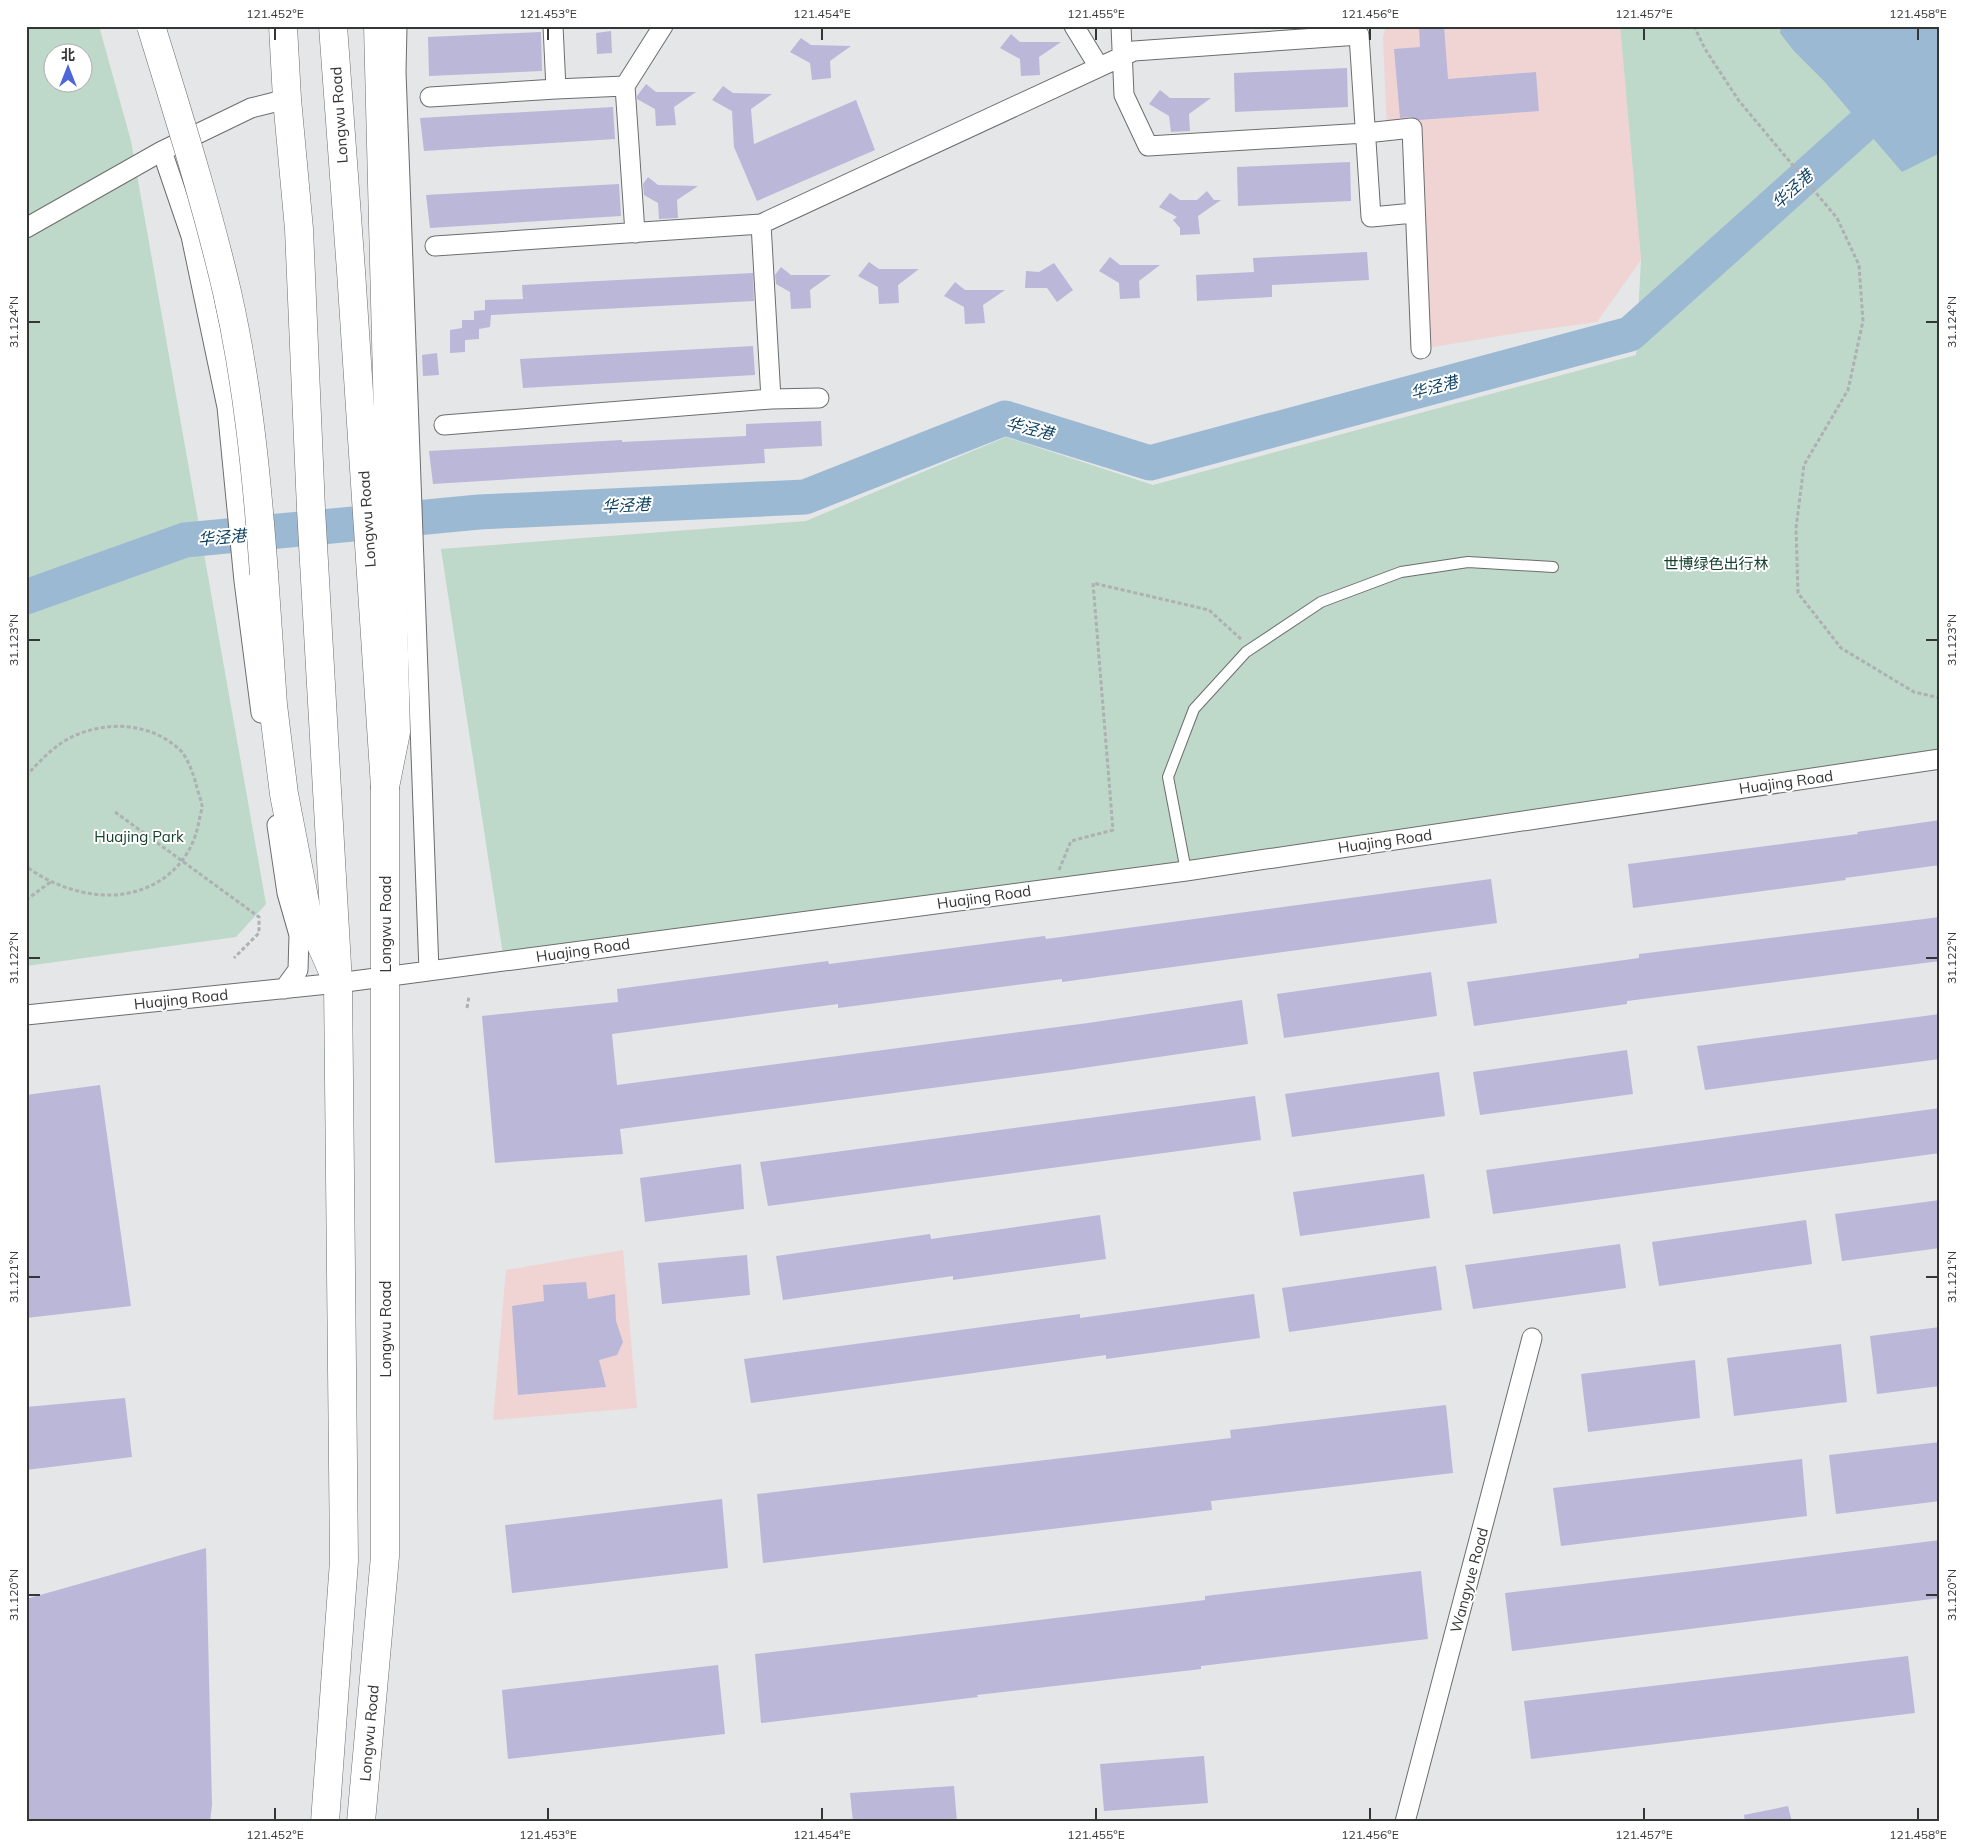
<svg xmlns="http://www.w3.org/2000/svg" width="1966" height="1848" font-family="Mulish,'Noto Sans SC',sans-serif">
  <rect width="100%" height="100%" fill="#e4e6e7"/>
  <!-- education -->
  <path fill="#efd4d3" d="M1386,26H1620L1641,260L1597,322L1517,333L1421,349L1412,129L1387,131L1383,37Z
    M623,1250L637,1408L493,1420L506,1270Z"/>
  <!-- green -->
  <path fill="#bed8c9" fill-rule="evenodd" d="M26,26H99L131,141L266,904L236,937L26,966ZM52,52H82V82H52Z
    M1620,26H1940V756L504,961L441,549L806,521L1006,437L1153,485L1636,355L1641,260Z"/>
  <!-- water -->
  <path fill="#9cb9d3" d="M1781,26H1940V153L1902,172L1824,81L1794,51L1780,33Z"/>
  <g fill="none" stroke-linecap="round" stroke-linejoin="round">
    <!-- river -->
    <path stroke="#9cb9d3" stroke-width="35" d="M26,597L185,540L479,512L805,497L1005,418L1150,463L1630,334L1863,125L1911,87L1940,69"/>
  </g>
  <!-- building -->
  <path fill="#bbb7d9" d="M1419,26H1444L1448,79L1536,72L1539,111L1419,120L1411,117L1400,118L1394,49L1420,47Z
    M611,31L612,53L597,54L596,33Z
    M541,32L542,71L429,76L428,37Z
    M1011,34L1020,42H1061L1039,57L1040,75L1021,76L1020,59L1000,48Z
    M801,38L811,45L851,46L830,61L831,78L812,80L810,63L790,52Z
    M1347,68L1348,107L1235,112L1234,73Z
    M646,84L656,92H696L674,107L676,125L656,126L655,109L637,99V96Z
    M723,86L733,93L772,94L751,109L754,144L856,100L875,150L757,201L734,147L732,111L712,100Z
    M1160,90L1170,98H1211L1189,114L1190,131L1171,132L1169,116L1149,104Z
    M613,107L615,139L424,151L420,118Z
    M1350,162L1351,201L1238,206L1237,167Z
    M648,177L658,185L698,186L677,200L678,218L659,219L658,203L644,195L643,184Z
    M619,184L621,216L430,228L426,195Z
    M1207,191L1214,200H1221L1198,216L1200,234L1180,235V228L1173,220L1177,217L1159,207L1170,193L1180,200H1197Z
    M1367,252L1369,280L1272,285V297L1197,301L1196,275L1254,272L1253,258Z
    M1110,257L1120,265H1160L1139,281L1140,298L1120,299L1119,283L1099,271Z
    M869,262L879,269H919L898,285L899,303L879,304L878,287L858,276Z
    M1054,263L1073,290L1057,302L1047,288H1025L1026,271L1039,272Z
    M781,267L791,275H831L810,290L811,308L791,309L790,292L776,284L775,275Z
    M753,273L754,301L491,315L490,327L479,329V339L465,340V352L450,353V330L462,328V320H474V311L485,310V300L523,299L522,285Z
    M955,282L965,290H1005L983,305L985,323L965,324L964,307L944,296Z
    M753,346L755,375L523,388L520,359Z
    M437,353L439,375L423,376L422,355Z
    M821,421L822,446L764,449L765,463L433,484L429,451L622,440V442L746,436V424Z
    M1940,820V865L1845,878L1846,880L1633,908L1628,864L1858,834L1857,832Z
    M1491,879L1497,923L1062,982V979L838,1008V1004L612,1034L617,1085L1088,1023L1242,1000L1248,1044L1069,1070L620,1129L623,1154L495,1163L482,1016L618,1002L617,989L828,961L829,964L1045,936L1046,939Z
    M1940,917V961L1627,1001V1004L1474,1026L1467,982L1639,958V954Z
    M1431,972L1437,1016L1284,1038L1277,994Z
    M1940,1014V1059L1705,1090L1697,1046Z
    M1627,1050L1633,1094L1480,1115L1473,1072Z
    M1439,1072L1445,1116L1292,1137L1285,1094Z
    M100,1085L131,1306L26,1318V1095Z
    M1255,1096L1261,1140L768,1206L760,1162Z
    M1940,1108V1153L1493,1214L1486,1170Z
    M741,1164L744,1209L645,1222L640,1178Z
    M1424,1174L1430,1218L1300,1236L1293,1192Z
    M1940,1200V1248L1842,1261L1835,1214Z
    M1100,1215L1106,1259L953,1280V1276L783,1300L776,1256L930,1234L931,1239Z
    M1806,1220L1812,1264L1659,1286L1652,1242Z
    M1620,1244L1626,1288L1473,1309L1465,1265Z
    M747,1255L750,1295L662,1304L658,1263Z
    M1436,1266L1442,1310L1289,1332L1282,1288Z
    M586,1282L588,1299L615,1294L616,1321L623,1342L617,1355L599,1360L606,1387L518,1395L512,1306L544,1301L543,1285Z
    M1254,1294L1260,1338L1106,1359V1355L751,1403L744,1359L1080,1314V1318Z
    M1940,1327V1386L1877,1394L1870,1336Z
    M1841,1344L1847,1402L1734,1416L1727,1358Z
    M1695,1360L1700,1418L1588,1432L1581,1374Z
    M125,1398L132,1457L26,1470V1407Z
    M1446,1405L1453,1473L1211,1501L1212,1510L763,1563L757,1494L1231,1438L1230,1430Z
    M1940,1442V1501L1836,1514L1829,1455Z
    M1802,1459L1807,1516L1561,1546L1553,1488Z
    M722,1499L728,1568L512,1593L505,1525Z
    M1940,1540V1598L1512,1651L1505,1593L1702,1570Z
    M206,1548L212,1805L210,1822H26V1599Z
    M1421,1571L1428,1639L1201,1666V1669L977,1695L978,1697L761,1723L755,1654L1205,1600V1596Z
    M1908,1656L1915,1713L1531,1759L1524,1701Z
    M718,1665L725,1734L508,1759L502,1690Z
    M1204,1756L1208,1803L1104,1811L1100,1764Z
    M954,1786L957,1822H853L850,1793Z
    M1788,1806L1792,1822H1745L1744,1815Z"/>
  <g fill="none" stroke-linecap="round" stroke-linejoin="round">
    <!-- lane casing -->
    <g stroke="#6c6d6e" stroke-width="12">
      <path id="lane" d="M1186,871L1168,777L1194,709L1246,652L1321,602L1401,572L1468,562L1553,567"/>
    </g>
    <!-- street casing -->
    <g stroke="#6c6d6e" stroke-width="21">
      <path id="street" d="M397,26L396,72L429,971
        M553,26L556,89
        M1074,26L1099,67
        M1121,26L1124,95L1148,146L1366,133L1412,128L1421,349
        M430,97L556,89L625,86
        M162,151L191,236L227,407L244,581L261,713
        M761,224L771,399
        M26,228L162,151L251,108L287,99
        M635,233L625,86L663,26
        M435,246L761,224L1134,51L1359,35L1371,217L1414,213
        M444,425L771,399L819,398
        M277,825L287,893L299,935L298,970L284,989
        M26,1015L338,983L1186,871L1940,759
        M1405,1822L1532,1338"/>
    </g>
    <!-- primary casing -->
    <g stroke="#6c6d6e" stroke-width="29">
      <path id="primary" d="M283,26L287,99L299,229L311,509L338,983L344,1561L325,1822
        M333,26L351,271L385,787V1556L361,1822"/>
    </g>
    <!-- highway casing -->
    <g stroke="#6c6d6e" stroke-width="29">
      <path id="highway" d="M378,26L396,732L385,787
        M264,574L273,705L284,794L307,913L338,983"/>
    </g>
    <!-- path -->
    <path stroke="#aeb0b1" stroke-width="3" stroke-dasharray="4 2.5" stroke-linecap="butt" d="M1694,26L1705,49L1739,101L1837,218L1859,265L1863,321L1848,390L1804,465L1796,528L1798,593L1841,648L1914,692L1940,698
      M26,776C38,763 51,749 66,740C102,720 148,721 179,749C187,756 193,773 196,784C197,790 201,799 202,806C202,810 200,816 199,821C192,861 163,888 123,894C91,899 51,886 26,866
      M115,812L259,917V933L234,958
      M1059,870L1071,841L1113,830L1093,583L1209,610L1242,640
      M26,900L52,881
      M467,1008L469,996"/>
    <!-- lane -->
    <use href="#lane" stroke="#fff" stroke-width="10"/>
    <!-- street -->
    <use href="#street" stroke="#fff" stroke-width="19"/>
    <!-- primary -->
    <use href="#primary" stroke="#fff" stroke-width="28"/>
    <!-- highway -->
    <use href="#highway" stroke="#fff" stroke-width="28"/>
    <!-- highway-bridge casing -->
    <g stroke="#6c6d6e" stroke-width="29" stroke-linecap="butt">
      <path id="highway-bridge" d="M151,26C178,114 206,202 227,292C248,385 257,479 264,574"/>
    </g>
    <!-- highway-bridge -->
    <use href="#highway-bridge" stroke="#fff" stroke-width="28"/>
  </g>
  <!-- ticks -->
  <path fill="none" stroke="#353636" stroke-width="2" d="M275,28V40M548,28V40M822,28V40M1096,28V40M1370,28V40M1644,28V40M1918,28V40M28,322H40M1926,322H1938M28,640H40M1926,640H1938M28,958H40M1926,958H1938M28,1277H40M1926,1277H1938M28,1595H40M1926,1595H1938M275,1808V1820M548,1808V1820M822,1808V1820M1096,1808V1820M1370,1808V1820M1644,1808V1820M1918,1808V1820"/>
  <g text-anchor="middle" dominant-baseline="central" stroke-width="4" stroke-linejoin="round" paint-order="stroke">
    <!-- street labels -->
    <g font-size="15" fill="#353636" stroke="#fff">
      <text transform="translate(339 115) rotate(-94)">Longwu Road</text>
      <text transform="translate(367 519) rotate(-94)">Longwu Road</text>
      <text transform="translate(1786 782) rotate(-8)">Huajing Road</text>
      <text transform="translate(1385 841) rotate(-8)">Huajing Road</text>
      <text transform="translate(984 897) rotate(-8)">Huajing Road</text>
      <text transform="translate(385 924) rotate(-90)">Longwu Road</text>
      <text transform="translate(583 950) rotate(-8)">Huajing Road</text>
      <text transform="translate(181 999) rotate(-6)">Huajing Road</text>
      <text transform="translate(385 1329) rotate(-90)">Longwu Road</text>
      <text transform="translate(1469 1580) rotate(-75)">Wangyue Road</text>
      <text transform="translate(369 1733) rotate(-85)">Longwu Road</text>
    </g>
    <!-- park labels -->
    <g font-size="15" fill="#13422d" stroke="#fff">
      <text x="1716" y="563">世博绿色出行林</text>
      <text x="139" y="836">Huajing Park</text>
    </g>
    <!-- water labels -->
    <g font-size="16" font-style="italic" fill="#083c5e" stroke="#fff">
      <text transform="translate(1792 189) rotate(-42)">华泾港</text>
      <text transform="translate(1434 387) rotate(-15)">华泾港</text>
      <text transform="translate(1030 428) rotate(14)">华泾港</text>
      <text transform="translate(626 505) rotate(-3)">华泾港</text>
      <text transform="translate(222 537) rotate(-5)">华泾港</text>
    </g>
  </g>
  <!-- border -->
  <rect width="1966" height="1848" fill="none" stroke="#ffffff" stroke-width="55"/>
  <!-- north arrow -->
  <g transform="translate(68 68)"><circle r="24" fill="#ffffff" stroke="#aeafaf"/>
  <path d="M0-4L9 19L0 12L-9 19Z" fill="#4f65da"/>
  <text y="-8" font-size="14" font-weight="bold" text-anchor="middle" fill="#353636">北</text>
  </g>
  <rect x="28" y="28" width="1910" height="1792" fill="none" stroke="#353636" stroke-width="2"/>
  <g font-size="12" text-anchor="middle" fill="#353636">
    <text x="275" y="18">121.452°E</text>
    <text x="548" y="18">121.453°E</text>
    <text x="822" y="18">121.454°E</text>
    <text x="1096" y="18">121.455°E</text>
    <text x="1370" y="18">121.456°E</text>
    <text x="1644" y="18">121.457°E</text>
    <text x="1918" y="18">121.458°E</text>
    <text transform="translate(14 322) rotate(-90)" y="4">31.124°N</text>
    <text transform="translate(1952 322) rotate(-90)" y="4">31.124°N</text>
    <text transform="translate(14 640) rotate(-90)" y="4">31.123°N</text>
    <text transform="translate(1952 640) rotate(-90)" y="4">31.123°N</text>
    <text transform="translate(14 958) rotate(-90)" y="4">31.122°N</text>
    <text transform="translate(1952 958) rotate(-90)" y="4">31.122°N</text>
    <text transform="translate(14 1277) rotate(-90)" y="4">31.121°N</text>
    <text transform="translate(1952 1277) rotate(-90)" y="4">31.121°N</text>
    <text transform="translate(14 1595) rotate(-90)" y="4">31.120°N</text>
    <text transform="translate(1952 1595) rotate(-90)" y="4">31.120°N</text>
    <text x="275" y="1839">121.452°E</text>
    <text x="548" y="1839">121.453°E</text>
    <text x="822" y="1839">121.454°E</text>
    <text x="1096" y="1839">121.455°E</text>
    <text x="1370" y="1839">121.456°E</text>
    <text x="1644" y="1839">121.457°E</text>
    <text x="1918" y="1839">121.458°E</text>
  </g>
</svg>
